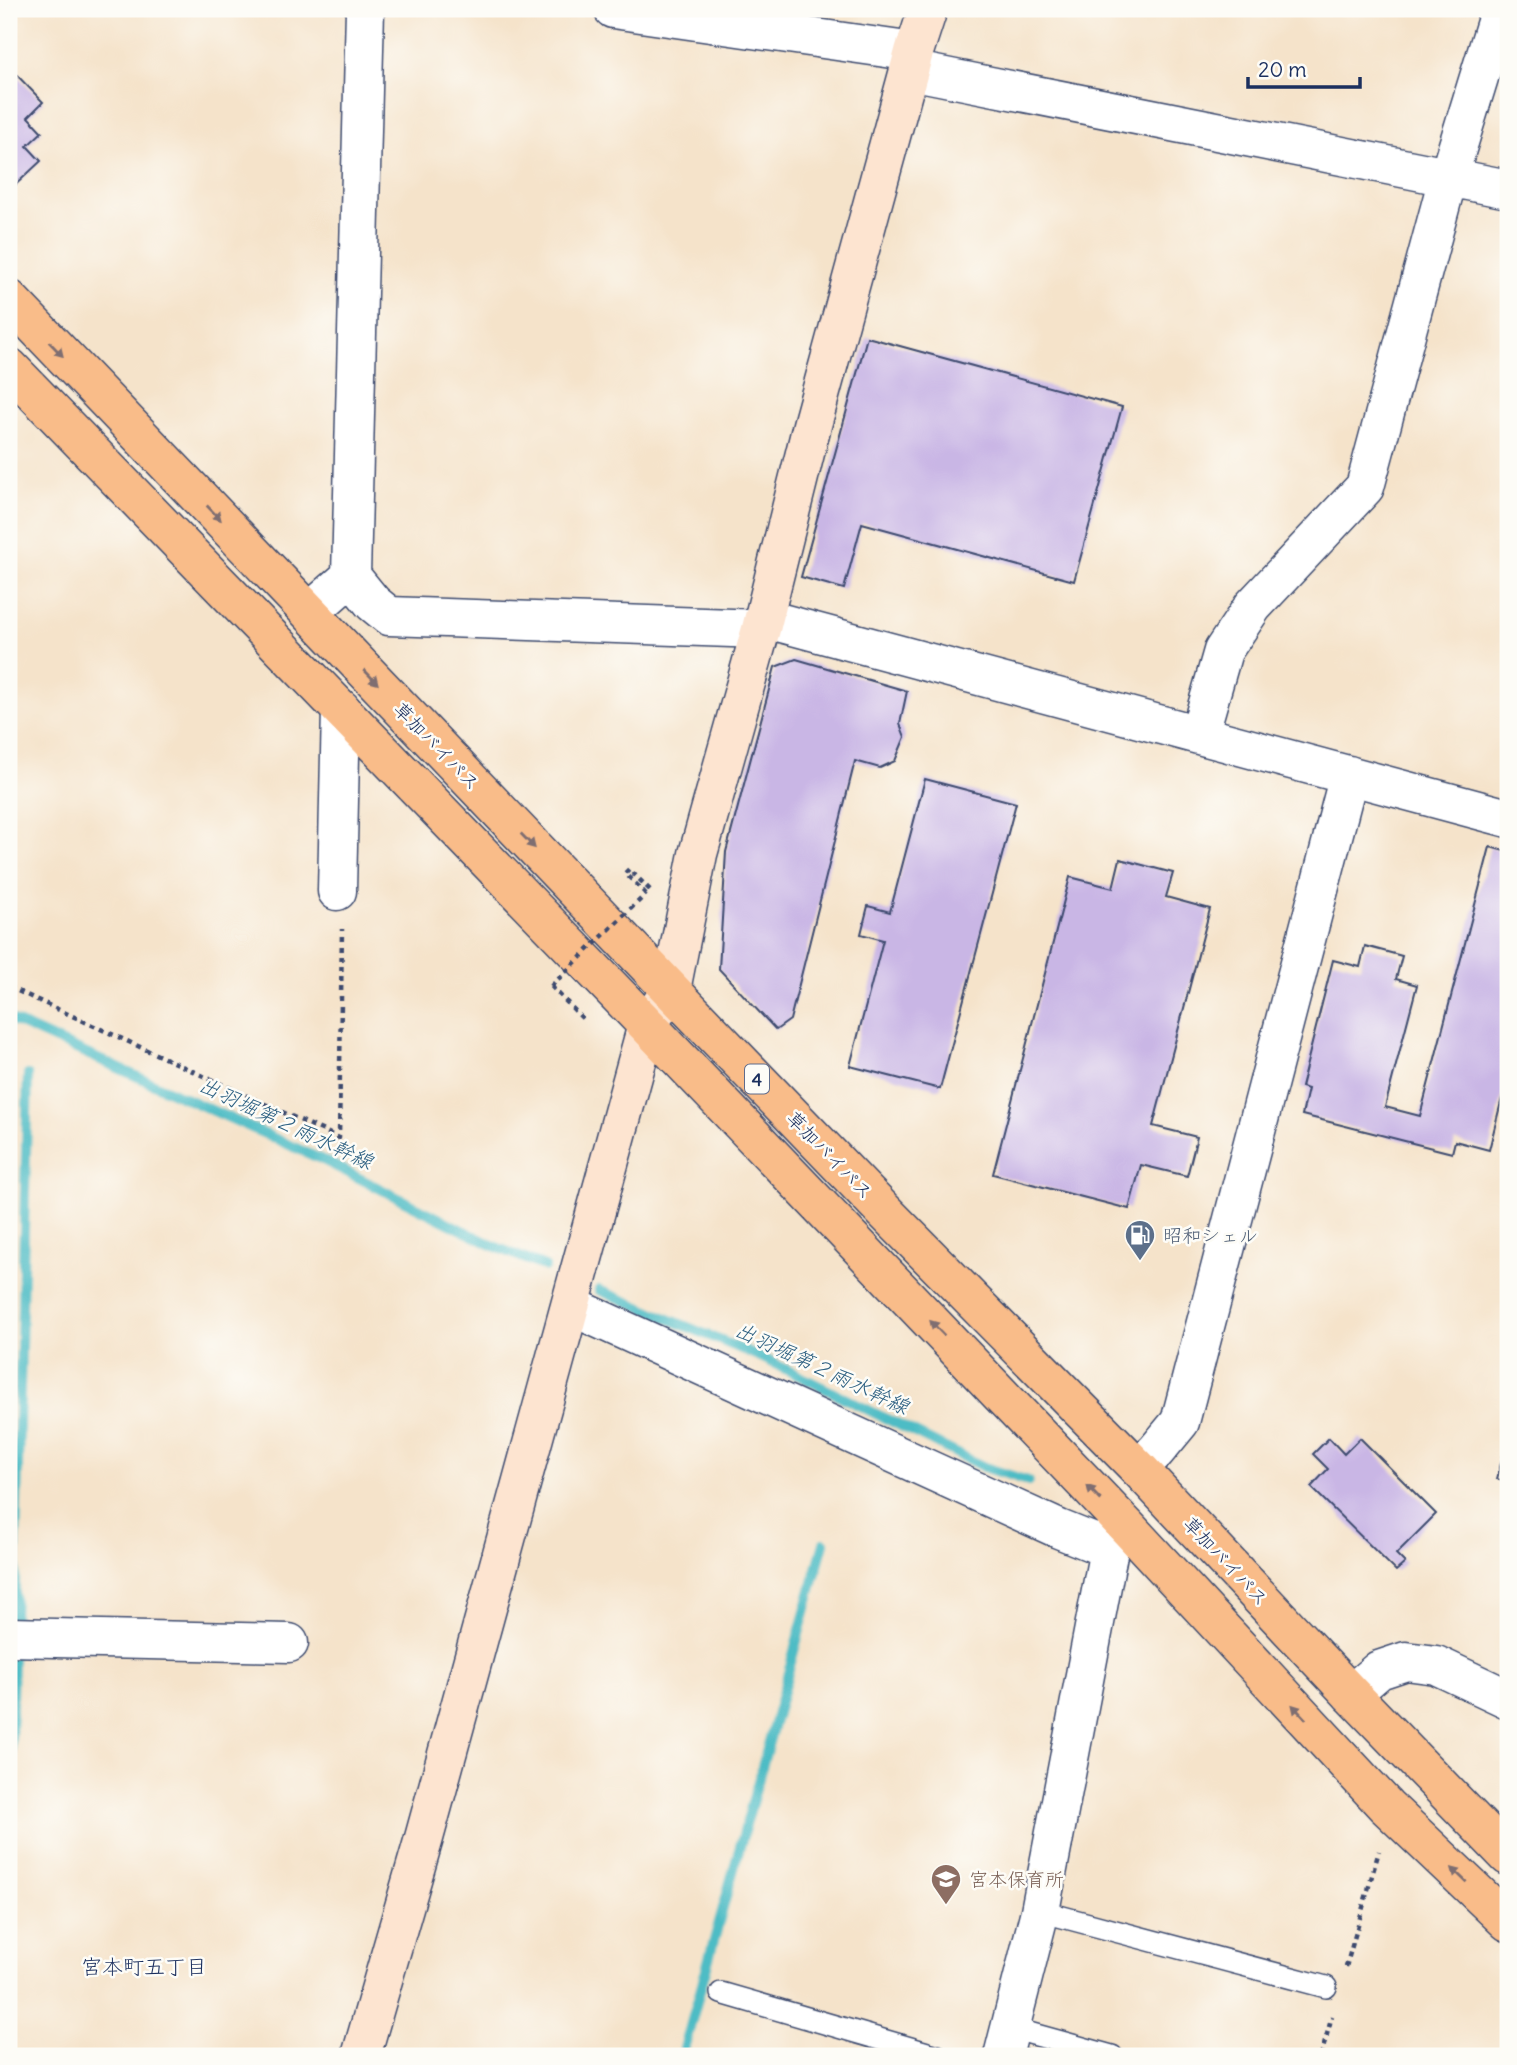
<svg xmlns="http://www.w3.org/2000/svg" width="1517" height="2065" font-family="Delius,'Klee One',sans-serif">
  <rect width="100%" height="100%" fill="#fdfcf7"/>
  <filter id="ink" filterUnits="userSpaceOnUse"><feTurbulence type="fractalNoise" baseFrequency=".0143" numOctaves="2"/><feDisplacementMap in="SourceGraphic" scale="14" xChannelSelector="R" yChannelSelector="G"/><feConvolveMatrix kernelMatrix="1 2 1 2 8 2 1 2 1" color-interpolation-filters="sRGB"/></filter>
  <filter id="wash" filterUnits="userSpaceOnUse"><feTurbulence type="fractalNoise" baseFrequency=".00686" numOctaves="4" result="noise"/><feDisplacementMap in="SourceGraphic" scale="28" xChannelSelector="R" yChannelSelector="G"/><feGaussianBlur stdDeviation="1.57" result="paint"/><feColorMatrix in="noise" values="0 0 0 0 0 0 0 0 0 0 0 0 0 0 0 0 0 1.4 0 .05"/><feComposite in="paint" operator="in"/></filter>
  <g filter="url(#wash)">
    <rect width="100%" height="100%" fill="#f5e3ca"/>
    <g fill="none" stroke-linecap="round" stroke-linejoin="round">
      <!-- stream -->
      <path stroke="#4ebcc5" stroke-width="10" d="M9,1019L325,1161L494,1246L545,1267
        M599,1290L765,1359L984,1467L1028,1481
        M9,1815L28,1075
        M682,2056L824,1543"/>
    </g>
    <g id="blocks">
      <!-- building -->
      <path fill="#c9b6e5" d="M9,67L43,102L28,117L42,132L27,146L41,161L9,191Z
        M867,337L1122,407L1074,581L862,523L844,589L801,577Z
        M796,659L907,691L900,724L905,737L895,761L880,768L855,761L790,1020L776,1030L719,969L726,852L775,667Z
        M925,779L1016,803L940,1089L850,1066L883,940L861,934L868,906L890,912Z
        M1490,847L1508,852V1074L1489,1150L1455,1141L1452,1153L1302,1115L1308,1089L1301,1087L1333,960L1360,967L1365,946L1402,956L1396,979L1417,985L1385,1107L1420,1116Z
        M1120,859L1173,873L1166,897L1210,909L1153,1126L1197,1137L1187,1176L1141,1165L1129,1209L993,1174L1070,877L1113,888Z
        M1329,1438L1344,1454L1360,1438L1436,1514L1396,1554L1405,1563L1396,1571L1311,1487L1328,1469L1313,1454Z
        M1507,1439H1508V1482L1497,1479Z"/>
    </g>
  </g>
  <g filter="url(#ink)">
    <use href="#blocks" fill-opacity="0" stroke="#3c4a6e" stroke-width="2"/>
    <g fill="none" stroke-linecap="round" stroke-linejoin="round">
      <!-- lane casing -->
      <g stroke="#3c4a6e" stroke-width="24">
        <path id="lane" d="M1040,1911L1326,1987
          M721,1993L938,2056
          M1011,2028L1112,2056"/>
      </g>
      <!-- street casing -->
      <g stroke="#3c4a6e" stroke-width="41">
        <path id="street" d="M613,9L914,52
          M910,70L1508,189
          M351,576L365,9
          M310,612L351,576L373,603L389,616L761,629
          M763,618L1508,818
          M1199,735L1223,651L1253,606L1365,487L1448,178L1500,9
          M337,891L341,709
          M571,1306L1059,1529L1109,1549L1040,1911L1003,2056
          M1138,1468L1156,1451L1180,1422L1349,775
          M9,1637L289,1643
          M1351,1694L1379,1670L1406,1661L1436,1665L1508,1699"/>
      </g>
      <!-- secondary casing -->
      <g stroke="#3c4a6e" stroke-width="41">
        <path id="secondary" d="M361,2056L424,1838L647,1025L671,990L698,854L761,629L812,425L914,52L928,9"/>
      </g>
      <!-- highway casing -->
      <g stroke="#3c4a6e" stroke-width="41">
        <path id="highway" d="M9,299L671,990L883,1210L1138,1468L1351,1694L1508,1856
          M9,367L647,1025L1130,1530L1386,1806L1508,1922"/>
      </g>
      <!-- path -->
      <path stroke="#3c4a6e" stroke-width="4.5" stroke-dasharray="5 5" stroke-linecap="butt" d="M646,894L625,873L629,869L650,890
        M551,986L584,1020
        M9,987L339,1138L342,929
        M1346,1967L1379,1851
        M1321,2056L1332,2016"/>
      <!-- lane -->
      <use href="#lane" stroke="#fff" stroke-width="21"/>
      <!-- street -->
      <use href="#street" stroke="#fff" stroke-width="38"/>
      <!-- secondary -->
      <use href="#secondary" stroke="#fde4d0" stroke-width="38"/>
      <!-- highway -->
      <use href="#highway" stroke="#f9bc89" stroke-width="38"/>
      <!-- path-bridge -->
      <path stroke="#3c4a6e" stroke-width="4.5" stroke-dasharray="5 5" stroke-linecap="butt" d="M551,986L646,894"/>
    </g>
    <!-- one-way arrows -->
    <defs><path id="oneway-solid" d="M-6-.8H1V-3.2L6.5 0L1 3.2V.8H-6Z" transform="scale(1.75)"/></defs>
    <g fill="#7f6e71">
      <use href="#oneway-solid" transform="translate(56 349) rotate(46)"/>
      <use href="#oneway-solid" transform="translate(214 513) rotate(46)"/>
      <use href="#oneway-solid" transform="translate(371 677) rotate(46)"/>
      <use href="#oneway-solid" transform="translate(528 841) rotate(46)"/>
      <use href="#oneway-solid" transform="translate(937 1328) rotate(-134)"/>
      <use href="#oneway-solid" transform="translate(1094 1493) rotate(-134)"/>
      <use href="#oneway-solid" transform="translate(1299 1712) rotate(-133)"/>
      <use href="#oneway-solid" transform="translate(1459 1875) rotate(-136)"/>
    </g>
  </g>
  <!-- icons -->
  <defs>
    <g id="fuel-pin" transform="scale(1.575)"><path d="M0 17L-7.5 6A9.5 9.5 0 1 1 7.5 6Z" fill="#5c6f8a" stroke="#fdfcf7"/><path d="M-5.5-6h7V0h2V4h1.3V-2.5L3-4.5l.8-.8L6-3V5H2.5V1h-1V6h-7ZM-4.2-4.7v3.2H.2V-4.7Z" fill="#fff"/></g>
    <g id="school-pin" transform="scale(1.575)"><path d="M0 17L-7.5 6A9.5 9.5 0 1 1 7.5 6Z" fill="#8d6e63" stroke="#fdfcf7"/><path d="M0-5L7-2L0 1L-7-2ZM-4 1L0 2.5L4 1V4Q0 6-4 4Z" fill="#fff"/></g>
  </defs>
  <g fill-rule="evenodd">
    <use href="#fuel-pin" x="1140" y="1235"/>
    <use href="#school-pin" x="946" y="1879"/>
  </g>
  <g text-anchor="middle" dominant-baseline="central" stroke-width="5" stroke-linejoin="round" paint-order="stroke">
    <!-- shield labels -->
    <rect fill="#fdfcf7" stroke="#5f6c8c" stroke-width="2" x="745" y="1064.5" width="24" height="29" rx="5"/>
    <g font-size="18" font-weight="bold" fill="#1b2f5e">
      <text x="757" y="1079">4</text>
    </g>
    <!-- street labels -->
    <g font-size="19" fill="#1b2f5e" stroke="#fdfcf7">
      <text transform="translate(437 746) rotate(46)">草加バイパス</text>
      <text transform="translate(830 1155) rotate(46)">草加バイパス</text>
      <text transform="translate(1226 1561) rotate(47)">草加バイパス</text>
    </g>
    <!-- service labels -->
    <g font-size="19" fill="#4e5e75" stroke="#fdfcf7" text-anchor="start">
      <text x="1163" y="1235">昭和シェル</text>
    </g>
    <!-- education labels -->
    <g font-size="19" fill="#785e54" stroke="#fdfcf7" text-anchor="start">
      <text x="969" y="1879">宮本保育所</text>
    </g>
    <!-- water labels -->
    <g font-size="21" font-style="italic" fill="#2d6082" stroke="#fdfcf7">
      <text transform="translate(286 1123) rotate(25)">出羽堀第２雨水幹線</text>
      <text transform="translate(822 1368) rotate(25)">出羽堀第２雨水幹線</text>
    </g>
    <!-- neighbourhood labels -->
    <g font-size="21" fill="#1b2f5e" stroke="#fdfcf7">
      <text x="144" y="1966">宮本町五丁目</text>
    </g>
  </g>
  <!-- margin -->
  <rect width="1517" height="2065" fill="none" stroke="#fdfcf7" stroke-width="35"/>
  <!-- scale -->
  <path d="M1248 77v10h112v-10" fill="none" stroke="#1b2f5e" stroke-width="3.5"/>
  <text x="1258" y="77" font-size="21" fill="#1b2f5e" stroke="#fdfcf7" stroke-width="5" paint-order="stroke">20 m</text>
</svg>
